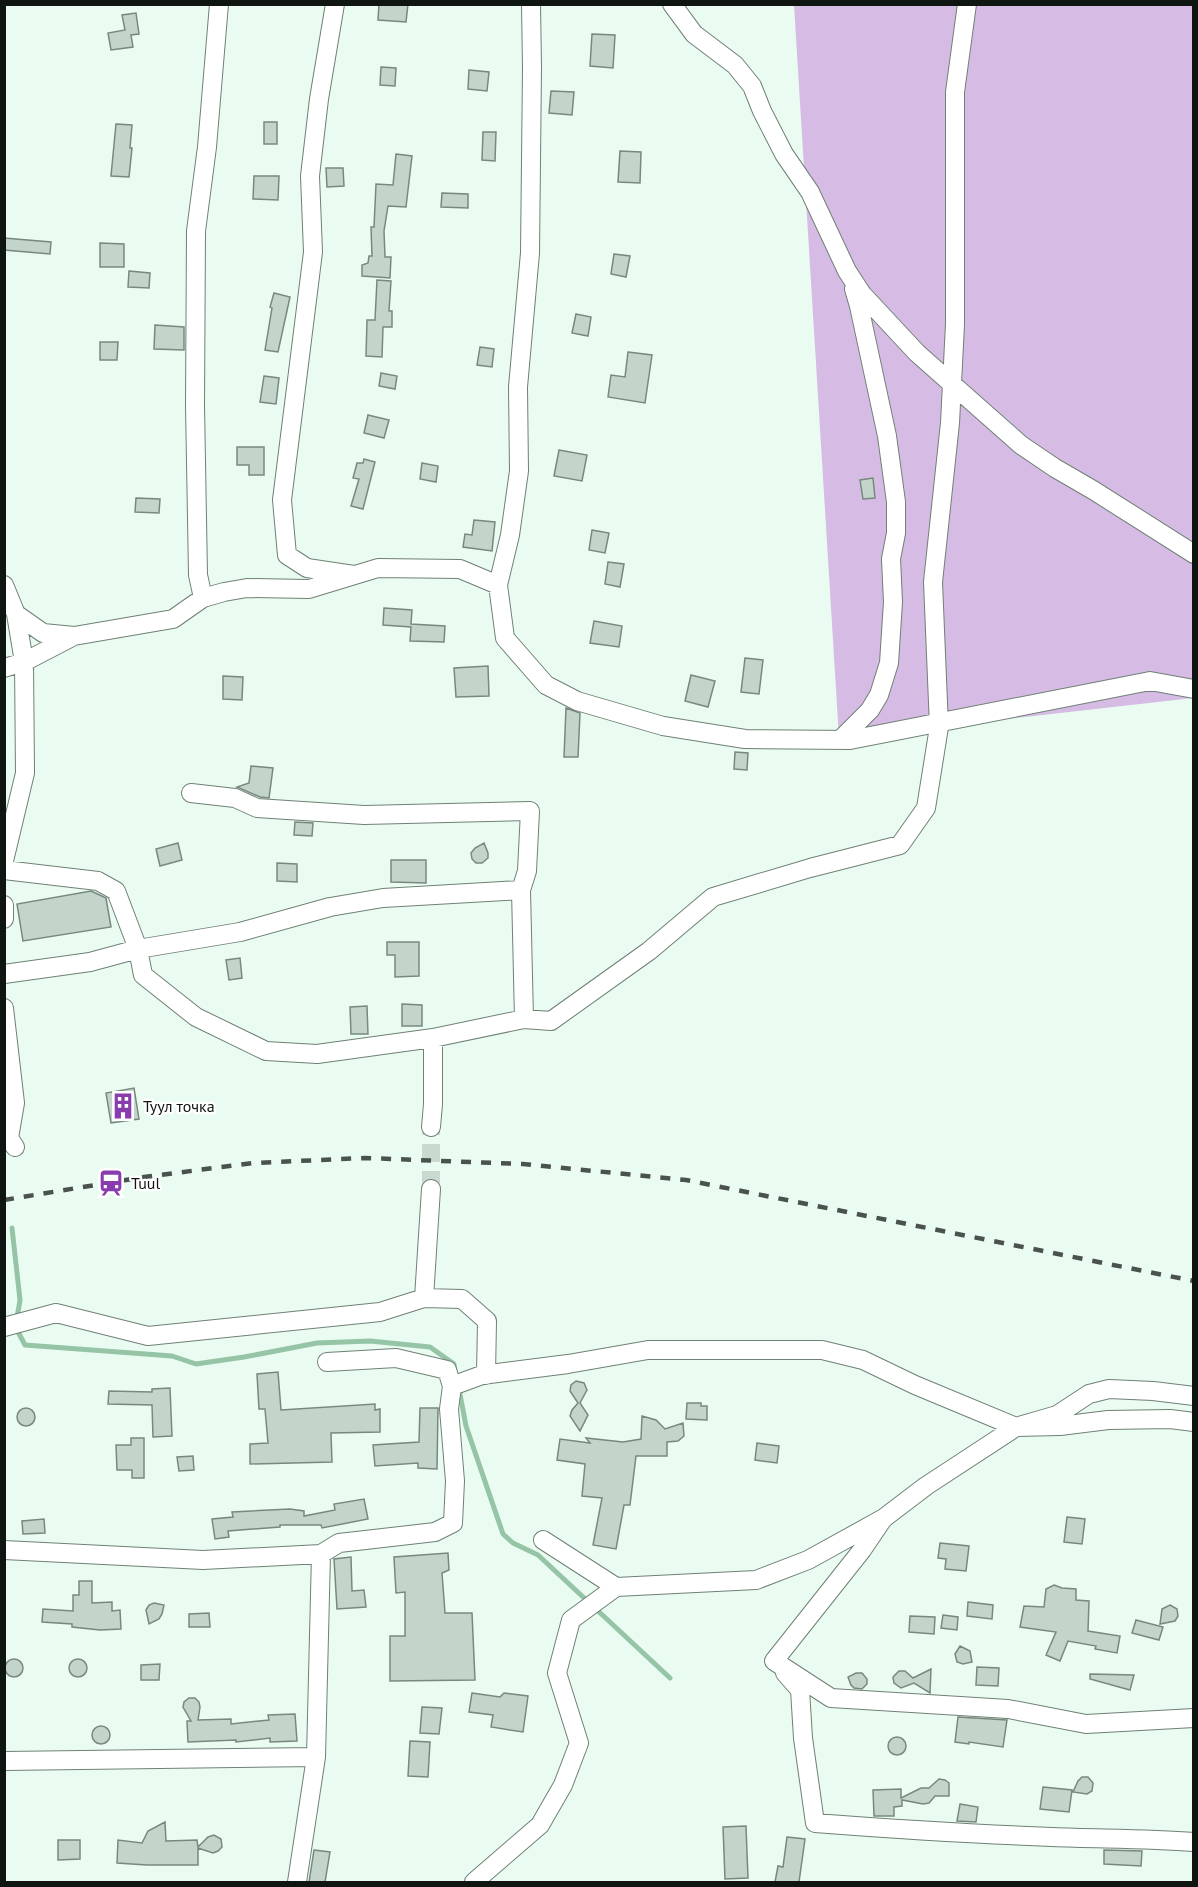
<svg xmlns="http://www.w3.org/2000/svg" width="1198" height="1887" font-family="'PT Sans',sans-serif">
  <rect width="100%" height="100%" fill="#eafcf1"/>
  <!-- green -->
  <path fill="#d6bbe5" d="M794,5H1193V698L839,738Z"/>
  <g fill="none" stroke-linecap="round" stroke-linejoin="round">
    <!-- stream -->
    <path stroke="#95c4a7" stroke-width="5" d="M12,1228L20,1300L17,1318
      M16,1328L25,1345L172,1356L196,1364L244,1357L317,1343L370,1341L430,1347L454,1364L455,1371
      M459,1389L466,1426L503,1534L513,1543L538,1555L670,1678"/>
  </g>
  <!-- building -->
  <path fill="#c3d5ca" stroke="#78887e" stroke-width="1.5" d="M379,4H408L406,22L378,20Z
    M136,13L139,34L131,35L133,47L111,50L108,33L125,30L122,15Z
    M592,34L615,35L613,68L590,66Z
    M381,67L396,68L395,86L380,85Z
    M469,70L489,72L487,91L468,89Z
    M551,91L574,92L572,115L549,113Z
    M264,122H277V144H264Z
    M116,124L132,125L130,148H132L129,177L111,176Z
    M483,132H496L495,161L482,160Z
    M620,151L641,152L640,183L618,182Z
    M396,154L412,156L406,207L388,206L384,231L385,257H391L390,278L362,276V265L368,263L369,256H372L371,227H374L376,184L393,185Z
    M326,168H343L344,186L327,187Z
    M254,176H279L278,200L253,199Z
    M442,193L468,194V208L441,207Z
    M4,238L51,242L50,254L4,250Z
    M100,243L124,244V267H100Z
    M614,254L630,256L626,277L611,274Z
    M129,271L150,273L149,288L128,287Z
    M377,280L391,281L389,311H392V327H383L382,357L366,356L367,320H375Z
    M274,293L290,297L278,352L265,350L272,308L270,307Z
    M576,314L591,317L588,336L572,333Z
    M155,325L184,327V350L154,349Z
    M100,342H118L117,360H100Z
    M480,347L494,349L492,367L477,365Z
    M628,352L652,355L645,403L608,397L611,375L625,377Z
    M381,373L397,376L395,389L379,386Z
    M264,376L279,378L276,404L260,402Z
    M368,415L389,420L384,438L364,433Z
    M237,447H264V475H249V465H237Z
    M559,450L587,455L582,481L554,476Z
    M364,459L375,462L363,509L351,506L359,479L353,478L357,463H363Z
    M422,463L438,466L436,482L420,479Z
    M873,478L875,498L863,499L860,480Z
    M136,498L160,499L159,513L135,512Z
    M474,520L495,522L492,551L463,547L465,534L472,535Z
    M592,530L609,533L605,553L589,550Z
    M608,562L624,564L620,587L605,584Z
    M384,608L412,610L411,624L445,626L444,642L410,641L411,627L383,625Z
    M594,621L622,626L619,647L590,643Z
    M745,658L763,660L759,694L741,692Z
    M488,666L489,696L456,697L454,668Z
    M691,675L715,681L708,707L685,701Z
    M223,676L243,677L242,700L223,699Z
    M566,708L580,713L578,757H564Z
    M735,752L748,753L747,770L734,769Z
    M251,766L273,768L269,798L260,797L237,787L249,783Z
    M295,822L313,823L312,836L294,835Z
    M178,843L182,860L160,866L156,849Z
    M484,843L488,853V858L482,863H476L472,859L471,853L475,848Z
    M391,860H426V883L391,882Z
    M277,863L297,864V882L277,881Z
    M91,891L106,898L111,927L23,941L17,904Z
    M387,942H419V976L395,977V955H387Z
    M240,958L242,978L229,980L226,960Z
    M402,1004L422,1005V1026H402Z
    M367,1006L368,1034H351L350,1007Z
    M134,1088L139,1119L111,1123L106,1093Z
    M278,1372L281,1410L375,1404V1410L380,1409V1432L331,1433L332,1462L250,1464V1444L268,1443L265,1409H259L257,1374Z
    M576,1381L584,1383L587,1390L580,1403L588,1415L580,1431L570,1416L572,1410L578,1403L570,1391L571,1385Z
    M170,1388L172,1436L153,1437L152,1405L108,1404L109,1391L152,1392V1389Z
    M687,1403H701V1406H707V1420L686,1419Z
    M420,1408H438L437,1469L418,1468V1463L375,1466L373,1445L419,1442Z
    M17 1417a9 9 0 1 1 18 0a9 9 0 1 1-18 0Z
    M642,1416L656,1420L665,1429L683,1423L684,1436L678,1441L667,1442V1456H636L630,1505H624L616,1549L593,1545L602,1498L582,1496L585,1464L557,1460L560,1439L590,1443L586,1438L623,1442L641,1439Z
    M131,1438H144V1478H132V1470H117L116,1445H131Z
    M757,1443L779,1446L777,1463L755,1460Z
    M193,1456L194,1470L179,1471L177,1457Z
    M364,1499L368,1519L322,1528L321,1525H280V1527L228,1531L229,1537L215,1539L212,1519L233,1517L232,1512L290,1509L304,1511V1516L335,1510L334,1504Z
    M1067,1517L1085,1519L1082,1544L1064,1542Z
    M44,1519L45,1533L23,1534L22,1521Z
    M940,1543L969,1546L966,1571L945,1569L946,1559L938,1558Z
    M448,1553L449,1570L442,1573L445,1613H472L475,1680L390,1681V1636H405V1592L396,1593L394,1557Z
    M351,1557L352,1591L364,1590L366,1607L337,1609L334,1559Z
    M79,1581H92V1603L112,1602V1611L120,1610L121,1629L100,1630L72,1627V1624L42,1622L43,1609L73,1611V1595H79Z
    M1054,1585L1062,1588L1076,1589V1600L1089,1601L1088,1631L1120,1636L1117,1653L1095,1649L1096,1646L1068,1641L1060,1661L1046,1655L1056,1632L1020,1627L1024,1606L1044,1607L1046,1589Z
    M968,1602L993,1605L992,1619L967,1616Z
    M154,1603L164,1605L162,1614L159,1619L149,1624L146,1610L149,1605Z
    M1170,1605L1177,1609L1178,1616L1175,1621L1160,1624L1162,1609Z
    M209,1613L210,1627H189V1614Z
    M943,1615L958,1617L957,1630L941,1628Z
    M910,1616L935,1617L934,1634L909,1632Z
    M1136,1620L1163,1627L1159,1640L1132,1633Z
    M960,1646L970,1651L972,1662L963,1664L957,1662L955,1654Z
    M69 1668a9 9 0 1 1 18 0a9 9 0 1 1-18 0Z
    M5 1668a9 9 0 1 1 18 0a9 9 0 1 1-18 0Z
    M160,1664L159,1680H141V1665Z
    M977,1667L999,1668L998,1686L976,1685Z
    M931,1669L930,1693L914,1683L901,1688L894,1683L893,1677L899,1671H905L913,1678Z
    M856,1673H862L867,1679V1684L862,1689L854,1688L851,1685L848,1677Z
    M1090,1674L1134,1675L1130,1690L1090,1679Z
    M472,1693L500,1697L504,1693L528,1696L523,1732L491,1727L493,1715L469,1712Z
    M189,1698H195L199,1702L200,1707L198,1720L231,1719V1724L269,1720L268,1715L295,1714L297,1741L270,1742V1738L236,1742V1740L188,1742L187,1721H191L183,1707L184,1702Z
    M422,1707L442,1708L439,1734L420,1733Z
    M958,1717L1007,1720L1003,1747L969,1742V1744L955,1742Z
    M92 1735a9 9 0 1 1 18 0a9 9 0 1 1-18 0Z
    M888 1746a9 9 0 1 1 18 0a9 9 0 1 1-18 0Z
    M410,1741L430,1742L428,1777L408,1776Z
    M1082,1777H1088L1093,1783L1092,1791L1087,1794L1073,1792L1078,1781Z
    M939,1779L945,1780L949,1783V1796H935L929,1803L923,1804L902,1800V1806L894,1807V1816H874L873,1790L901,1789V1798L921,1788H929Z
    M1043,1787L1072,1790L1069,1812L1040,1809Z
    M960,1804L978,1807L976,1822L957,1821Z
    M165,1822L166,1841L197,1840L198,1847L208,1837L214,1835L221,1839L222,1847L218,1851L213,1853L198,1848V1865H147L117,1863L118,1840L142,1843L148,1831Z
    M746,1826L748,1878L725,1879L723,1827Z
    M787,1837L805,1839L799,1882H775L778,1866L783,1867Z
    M58,1840H80V1859L58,1860Z
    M314,1850L330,1852L325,1882H309Z
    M1104,1850L1142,1851L1141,1866L1104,1864Z"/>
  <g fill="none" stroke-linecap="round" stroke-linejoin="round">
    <!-- street-tunnel -->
    <path stroke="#c9d9cf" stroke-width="18" stroke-dasharray="18 9" stroke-linecap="butt" d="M431,1189V1127"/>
    <!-- street casing -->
    <g stroke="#6f8075" stroke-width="20">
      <path id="street" d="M335,4L319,99L310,176L313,252L282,500L287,555L307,568L354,575
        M531,4L532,68L530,253L518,387L519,471L510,535L498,585L505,638L546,685L577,701L663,726L745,739L850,740L1150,681L1194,689
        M672,4L694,34L735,65L752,86L762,111L784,154L810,192L847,271L862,294L917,353L1021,445L1055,468L1093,490L1194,554
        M4,585L16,614L43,633L74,636L173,619L203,598L224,592L247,588L309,589L378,568L460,569L498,585
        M203,598L198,575L195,405L196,231L207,147L219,4
        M4,668L24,662L74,636
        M840,740L870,710L879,695L889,663L893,602L891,559L896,533V502L887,436L859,306L854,289
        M4,861L25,773L24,662L16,614
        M4,870L98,881L116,891L138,949L240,932L330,907L383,898L521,890
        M4,905V919
        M4,974L90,962L138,949L143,975L196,1017L266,1051L317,1054L433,1038L524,1019L521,890L527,871L530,811L364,815L257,808L235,798L191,793
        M4,1008L15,1103L9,1138L15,1147
        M524,1019L551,1021L649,951L713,897L810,868L900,845L926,808L939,727L933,582L950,423L955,324V92L967,4
        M431,1127L433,1104V1038
        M424,1298L431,1189
        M4,1327L56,1313L148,1336L380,1312L424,1298L462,1299L487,1321L486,1375
        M452,1386L482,1375L568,1364L648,1350H822L863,1360L915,1385L1016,1427L1060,1426L1108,1420L1170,1419L1194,1422
        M883,1519L862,1550L774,1661L831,1698L1008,1709L1086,1724L1194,1718
        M543,1540L616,1587L756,1580L808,1560L884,1518L926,1486L1016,1427L1057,1415L1089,1394L1109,1389L1153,1391L1194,1396
        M4,1550L203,1560L321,1554
        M785,1673L800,1690L803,1738L815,1823C894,1829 973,1834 1052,1837C1099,1839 1146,1838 1194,1842
        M4,1761L316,1757
        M297,1882L316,1757L321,1554L339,1543L435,1532L453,1523L455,1481L449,1409L452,1386L447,1370L396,1358L327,1362
        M474,1882L540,1825L563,1785L579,1743L557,1673L571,1620L616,1587"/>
    </g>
    <!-- street -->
    <use href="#street" stroke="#fff" stroke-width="18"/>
    <!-- rail -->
    <path stroke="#49524c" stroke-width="4.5" stroke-dasharray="10 10" stroke-linecap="butt" d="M4,1200L144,1177L253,1163L365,1158L523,1164L686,1180L1194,1281"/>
  </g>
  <!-- icons -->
  <defs>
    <g id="building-bare" transform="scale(2.07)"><path d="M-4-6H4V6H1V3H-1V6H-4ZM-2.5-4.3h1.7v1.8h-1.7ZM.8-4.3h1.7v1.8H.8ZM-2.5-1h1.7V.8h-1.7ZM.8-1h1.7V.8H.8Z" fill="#893cad" stroke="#fff" stroke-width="2.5" paint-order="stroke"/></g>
    <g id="station-bare" transform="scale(2.07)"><path d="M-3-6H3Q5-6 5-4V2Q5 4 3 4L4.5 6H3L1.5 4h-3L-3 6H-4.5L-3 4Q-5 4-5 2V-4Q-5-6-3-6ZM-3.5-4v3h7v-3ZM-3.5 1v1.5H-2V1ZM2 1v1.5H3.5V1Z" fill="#893cad" stroke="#fff" stroke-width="2.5" paint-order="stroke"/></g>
  </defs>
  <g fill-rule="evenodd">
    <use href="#building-bare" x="123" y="1106"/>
    <use href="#station-bare" x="111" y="1183"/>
  </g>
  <g text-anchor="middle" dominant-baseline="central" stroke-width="4.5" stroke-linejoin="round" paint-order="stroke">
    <!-- poi labels -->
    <g font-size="16" fill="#0f1511" stroke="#fff" text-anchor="start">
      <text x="143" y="1106">Туул точка</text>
      <text x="131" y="1183">Tuul</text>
    </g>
  </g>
  <!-- border -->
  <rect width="1198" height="1887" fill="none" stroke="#0f1511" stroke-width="12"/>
</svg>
